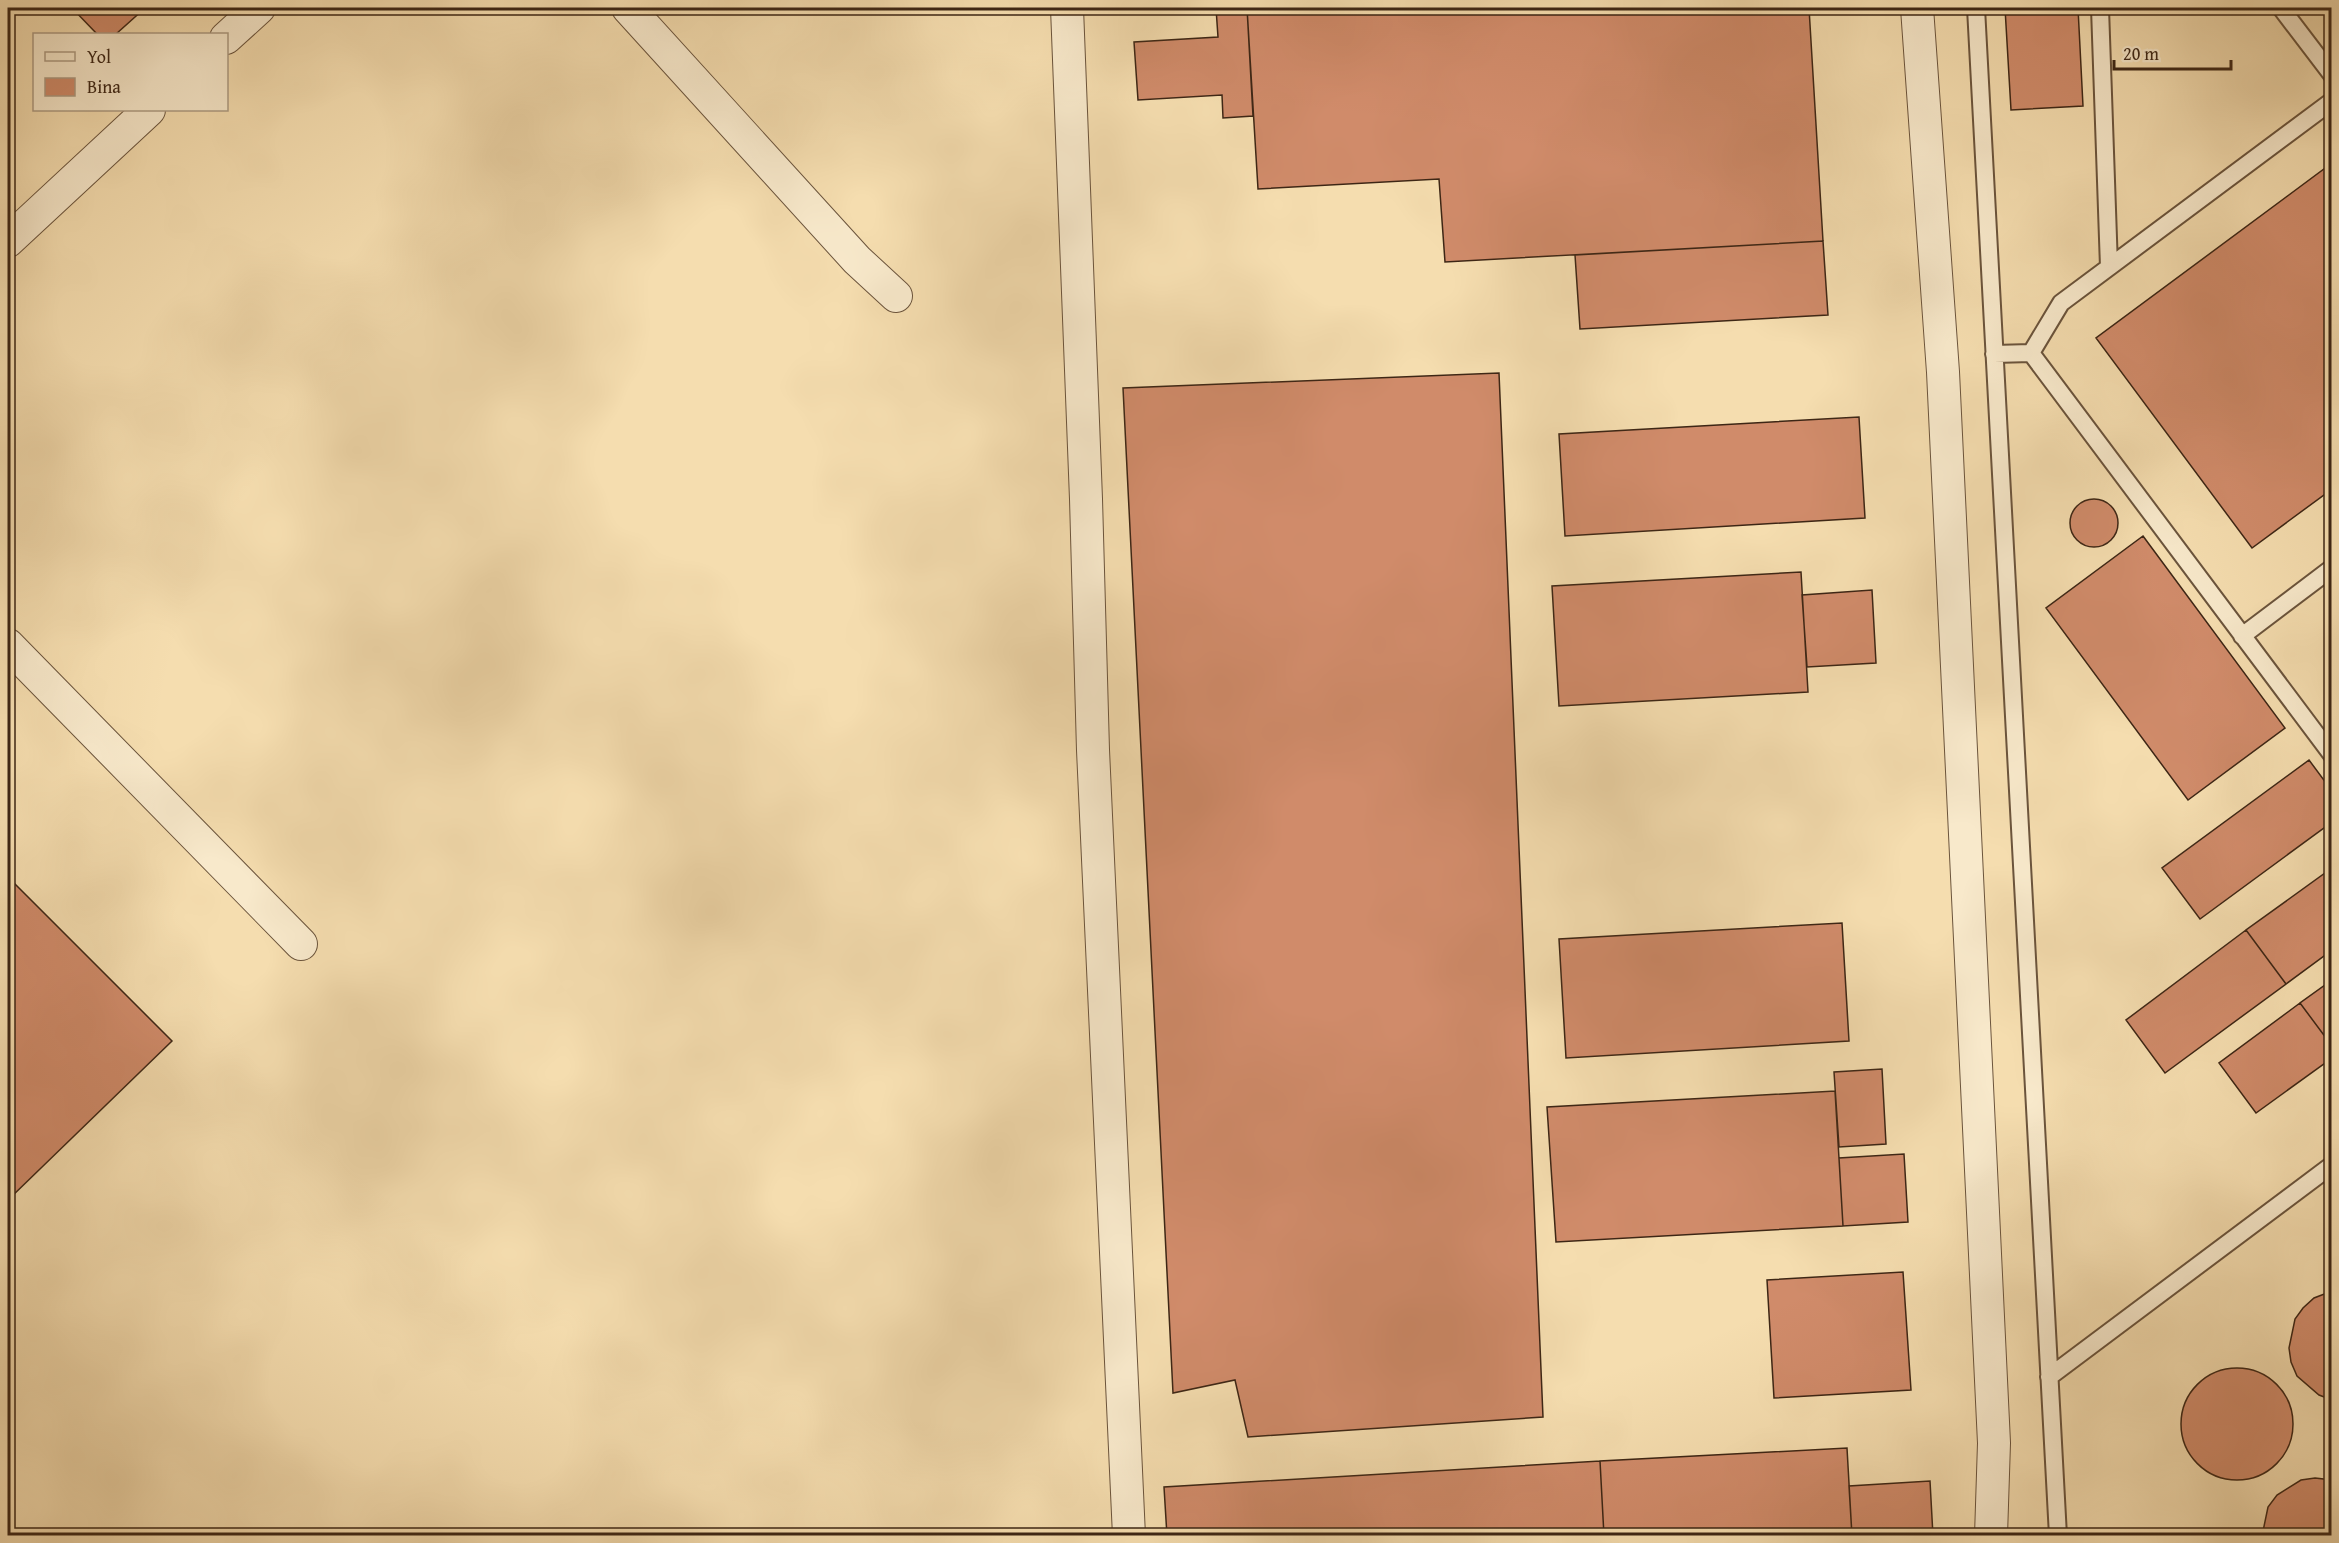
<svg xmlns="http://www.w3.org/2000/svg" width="2339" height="1543" font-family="'Gentium Book Plus',serif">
  <rect width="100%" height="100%" fill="#f5ddaf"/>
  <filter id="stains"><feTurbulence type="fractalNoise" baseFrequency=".00333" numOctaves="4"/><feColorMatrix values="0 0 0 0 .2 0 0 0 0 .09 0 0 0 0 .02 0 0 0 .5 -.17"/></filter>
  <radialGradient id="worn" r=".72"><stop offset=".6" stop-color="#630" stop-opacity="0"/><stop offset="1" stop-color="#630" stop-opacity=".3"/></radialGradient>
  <!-- building -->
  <path fill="#d08b6a" stroke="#3d2615" stroke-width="1.5" d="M72,8H145L116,34H97Z
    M1216,8H1247L1253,116L1223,118L1222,95L1138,100L1134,42L1218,37Z
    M1247,8H1809L1823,241L1445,262L1439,179L1258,189Z
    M2005,8H2078L2083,106L2011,110Z
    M2332,163V489L2252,548L2096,338Z
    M1823,241L1828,315L1580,329L1575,255Z
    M1499,373L1543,1417L1248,1437L1235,1380L1173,1393L1123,388Z
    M1859,417L1865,518L1565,536L1559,434Z
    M2070 523a24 24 0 1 1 48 0a24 24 0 1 1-48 0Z
    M2143,536L2285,728L2188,800L2046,608Z
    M1801,572L1808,692L1559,706L1552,586Z
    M1872,590L1876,663L1807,667L1802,595Z
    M2309,760L2332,791V822L2200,919L2162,868Z
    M2332,868V950L2286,984L2246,930Z
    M8,877L172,1041L8,1200Z
    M1842,923L1849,1041L1566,1058L1559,939Z
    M2246,930L2286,984L2165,1073L2126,1020Z
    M2332,980V1046L2300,1003Z
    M2300,1003L2332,1046V1058L2256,1113L2219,1063Z
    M1882,1069L1886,1144L1839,1147L1834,1072Z
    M1835,1091L1843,1226L1556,1242L1547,1107Z
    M1904,1154L1908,1222L1843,1226L1839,1158Z
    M1903,1272L1911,1390L1774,1398L1767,1280Z
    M2332,1291V1400L2319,1395L2297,1376L2291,1362L2289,1348L2295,1319L2303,1308L2314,1298Z
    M2181 1424a56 56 0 1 1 112 0a56 56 0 1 1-112 0Z
    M1847,1448L1852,1536H1604L1600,1461Z
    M1600,1461L1604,1536H1167L1164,1487Z
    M2315,1478L2332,1480V1536H2262L2268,1507L2277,1495L2301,1480Z
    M1930,1481L1933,1536H1852L1849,1486Z"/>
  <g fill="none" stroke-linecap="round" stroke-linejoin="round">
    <!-- lane casing -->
    <g stroke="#6b543c" stroke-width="20">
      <path id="lane" d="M1976,8L2058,1536
        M2100,8L2109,267
        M2281,8L2332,75
        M2031,353L2061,303L2332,101
        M1994,354L2031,353L2332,755
        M2242,636L2332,568
        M2049,1377L2332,1165"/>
    </g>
    <!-- street casing -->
    <g stroke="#6b543c" stroke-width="34">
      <path id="street" d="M628,8L857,260L896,296
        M1067,8L1086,499L1093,750L1129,1536
        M1917,8L1943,372L1994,1443L1991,1536
        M226,38L259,8
        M8,241L149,110
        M8,645L301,944"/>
    </g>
    <!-- lane -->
    <use href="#lane" stroke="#f8e9cb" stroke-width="16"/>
    <!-- street -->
    <use href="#street" stroke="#f8e9cb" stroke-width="32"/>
  </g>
  <!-- margin -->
  <rect width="2339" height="1543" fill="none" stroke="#f5ddaf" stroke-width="30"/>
  <rect x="9" y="9" width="2321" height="1525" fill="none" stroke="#3d2615" stroke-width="3"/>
  <rect x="15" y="15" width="2309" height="1513" fill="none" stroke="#3d2615" stroke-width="1.5"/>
  <!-- legend -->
  <rect x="33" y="33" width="195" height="78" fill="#f8e9cb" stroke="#ad9b82" stroke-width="1.5"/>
  <rect x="45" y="52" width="30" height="9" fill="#f8e9cb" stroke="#ad9b82" stroke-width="1.5"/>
  <text x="87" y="63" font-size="18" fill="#3d2615">Yol</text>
  <rect x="45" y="78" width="30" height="18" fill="#d08b6a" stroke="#ad9b82" stroke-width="1.5"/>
  <text x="87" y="93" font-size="18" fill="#3d2615">Bina</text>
  <!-- scale -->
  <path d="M2114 60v9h117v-9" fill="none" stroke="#3d2615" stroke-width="3"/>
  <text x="2123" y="60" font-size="18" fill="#3d2615" stroke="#f8e9cb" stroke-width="4.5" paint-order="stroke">20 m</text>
  <rect width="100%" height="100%" filter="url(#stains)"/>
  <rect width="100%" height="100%" fill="url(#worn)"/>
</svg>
